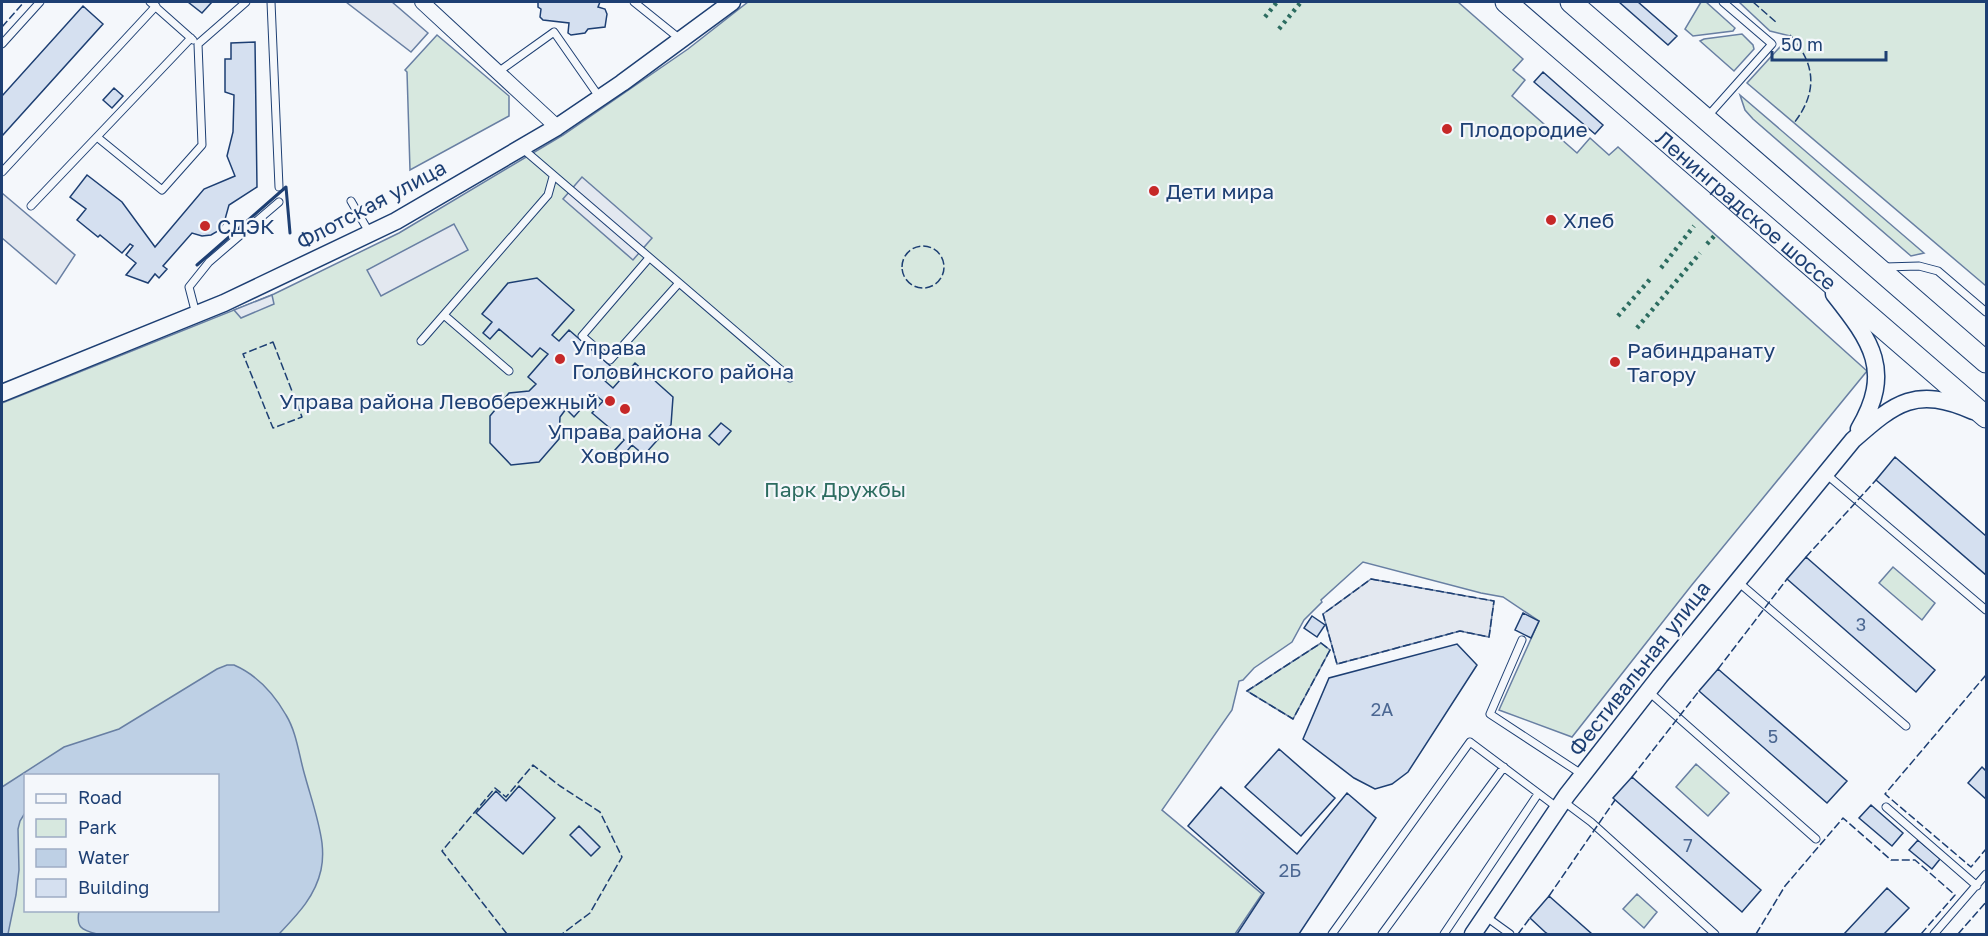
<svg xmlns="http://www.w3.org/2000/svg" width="1988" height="936" font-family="'Golos Text',sans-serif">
  <rect width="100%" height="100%" fill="#f4f7fb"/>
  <!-- green -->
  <path fill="#d7e8df" stroke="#687fa3" stroke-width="1.5" fill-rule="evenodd" d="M748,2H1458L1523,59L1513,70L1525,80L1512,96L1577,153L1590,138L1609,155L1618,147L1867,371L1691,586L1572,737L1499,710L1539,621L1503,597L1481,593L1363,562L1321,600L1322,602L1304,620L1292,642L1254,668L1243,680L1239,681L1232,710L1162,810L1262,894L1235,934H2V403L274,294L399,233L563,135L688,49ZM26,776H218V910H26Z
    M1701,2H1706L1735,28L1733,31L1693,36L1685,29Z
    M1739,2H1986V286L1747,83L1790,36L1770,31Z
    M1742,34L1753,45L1754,49L1734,71L1700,41L1704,39Z
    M437,35L509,96V116L410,170L407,72L405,70Z
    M1740,95L1924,253L1911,256L1753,119L1745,110Z
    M1893,567L1935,603L1922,620L1879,583Z
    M1321,643L1330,650L1293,719L1247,691Z
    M1696,764L1729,793L1708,816L1676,787Z
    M1637,894L1657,912L1644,928L1623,909Z"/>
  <!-- parking -->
  <path fill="#e3e8f0" stroke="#687fa3" stroke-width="1.5" d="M346,2H392L428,33L411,52Z
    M582,177L652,238L633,260L563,199Z
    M2,193L75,255L56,284L2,238Z
    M454,224L468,250L381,296L367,270Z
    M272,295L274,304L241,318L234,310Z
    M1371,579L1494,601L1489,637L1460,631L1337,664L1323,614Z"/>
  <!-- water -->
  <path fill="#bed0e5" stroke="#687fa3" stroke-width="1.5" d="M234,665C257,675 274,694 286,715C297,733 299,756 305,776C311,798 319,820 322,843C323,852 323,861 321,870C315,897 297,915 279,934H97C81,930 76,927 79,911L218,910V776H26L25,813L20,821L18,829L19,870L16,895L8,934H2V787L64,747L119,729L217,669L227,665Z"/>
  <!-- building -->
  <path fill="#d5e0f0" stroke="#1d3f73" stroke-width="1.5" d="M188,2H212L202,13Z
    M538,2H600L598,7L605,9L607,14L605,27L588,29L585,33L571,35L568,33L569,23L543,20L540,17L541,9L538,7Z
    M1619,2H1638L1677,36L1668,45Z
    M83,6L103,24L2,136V96Z
    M255,42L257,187L229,205L224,223L218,231L211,235L202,236L192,233L163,266L167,269L159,278L155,274L148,283L126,275L136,263L126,255L133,246L130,244L122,253L100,235L98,237L77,220L86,209L70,197L87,175L122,202L155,247L204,189L235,176L227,156L233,132L234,95L225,92V59H231V43Z
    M1543,72L1603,125L1595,134L1534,82Z
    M114,88L123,96L112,108L103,100Z
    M537,278L574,310L552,335L559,341L569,330L615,370L605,381L613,388L635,363L673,397L671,425L644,455L632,445L623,456L615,450L624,440L592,413L603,401L594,394L574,417L566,409L560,417L559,439L539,462L511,465L490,443V416L509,393L529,391L536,384L528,377L548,354L540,348L532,357L499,329L490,339L483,333L492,322L482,314L508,283Z
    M721,423L731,431L719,445L709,436Z
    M1895,457L1986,536V575L1876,480Z
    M1806,557L1935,670L1916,692L1787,579Z
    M1523,613L1539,621L1531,638L1515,630Z
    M1312,616L1325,625L1317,637L1304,628Z
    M1457,644L1477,665L1408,772L1392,784L1375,789L1354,778L1303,739L1329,678Z
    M1718,669L1847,781L1827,803L1699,691Z
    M1279,749L1335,798L1301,836L1245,787Z
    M1982,767L1985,770L1986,768V799L1968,783Z
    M1632,777L1761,890L1742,912L1613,798Z
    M519,786L555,818L523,854L476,813L496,791L506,801Z
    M1221,787L1297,854L1347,793L1376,818L1299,934H1237L1264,893L1188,826Z
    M1871,805L1903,833L1892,846L1859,818Z
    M579,826L600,847L591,856L570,835Z
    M1918,840L1940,859L1932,869L1909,850Z
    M1887,888L1909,908L1884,934H1844Z
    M1549,896L1592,934H1548L1545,932L1530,918Z"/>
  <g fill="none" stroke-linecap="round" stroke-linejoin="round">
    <!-- service casing -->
    <g stroke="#1d3f73" stroke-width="9">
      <path id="service" d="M150,2L193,40
        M271,2L279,187
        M634,2L680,39
        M2,44L40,2
        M498,72L554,32L600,98
        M1707,117L1772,44L1723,2
        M97,137L162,190L202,145L198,44L246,2
        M523,149L790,378
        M2,172L156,6
        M351,201L369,232
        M31,206L191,38
        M649,258L582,336L610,360L679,283
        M1885,267L1919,266L1938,271L1986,312
        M196,314L189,287L209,262L279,202
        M444,315L509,371
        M421,341L548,195L553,177
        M1826,474L1986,610
        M1737,581L1906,726
        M1522,640L1490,714L1583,775
        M1648,691L1816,839
        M1563,801L1591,822L1715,934
        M1886,807L1977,886
        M1485,916L1510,934
        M1332,934L1470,742L1558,808
        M1382,934L1504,767
        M1444,934L1538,794
        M1934,934L1986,874"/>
    </g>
    <!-- minor casing -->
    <g stroke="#1d3f73" stroke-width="16">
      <path id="minor" d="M422,2L557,127"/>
    </g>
    <!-- tertiary casing -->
    <g stroke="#1d3f73" stroke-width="19">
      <path id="tertiary" d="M1834,294C1872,342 1893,371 1859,429
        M2,393L224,303L396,221L557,127L622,83L732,2
        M1473,934L1567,795L1660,676L1853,440C1896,402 1916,386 1973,411"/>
    </g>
    <!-- primary casing -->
    <g stroke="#1d3f73" stroke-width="23">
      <g id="primary">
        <path id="s1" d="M1506,2L1986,417"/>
        <path d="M1571,2L1986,362"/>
      </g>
    </g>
    <!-- service -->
    <use href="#service" stroke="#f4f7fb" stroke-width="7"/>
    <!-- minor -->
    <use href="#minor" stroke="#f4f7fb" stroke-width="14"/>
    <!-- tertiary -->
    <use href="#tertiary" stroke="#f4f7fb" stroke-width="16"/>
    <!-- primary -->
    <use href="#primary" stroke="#f4f7fb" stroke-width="21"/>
    <!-- hedge -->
    <path stroke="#2c6c60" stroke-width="4.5" stroke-dasharray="3 4.5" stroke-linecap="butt" d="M1265,17L1277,2
      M1279,29L1301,2
      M1707,244L1715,235
      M1661,268L1694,226
      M1618,316L1652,277
      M1637,328L1700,253"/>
    <!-- fence -->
    <path stroke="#1d3f73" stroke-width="1.5" stroke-dasharray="8 3" stroke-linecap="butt" d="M1753,2L1777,23
      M2,27L24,2
      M1790,35C1816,64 1818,92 1794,123
      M902 267a21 21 0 1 1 42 0a21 21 0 1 1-42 0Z
      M273,342L302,417L273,428L243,354Z
      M1806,557L1876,480
      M1371,579L1494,601L1489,637L1460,631L1337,664L1323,614Z
      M1321,643L1330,650L1293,719L1247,691Z
      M1718,669L1787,579
      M1986,675L1885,794L1971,867L1986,849
      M1632,777L1699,691
      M1549,896L1615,800
      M507,934L442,851L495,788L506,797L533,765L560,786L600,812L622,857L590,913L562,934
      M1518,934L1530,918
      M1756,934L1785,886L1843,818L1891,860H1915L1955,895L1921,934
      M1958,934L1986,902"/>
    <!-- wall -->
    <path stroke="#1d3f73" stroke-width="3" d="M197,265L286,187L290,233"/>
  </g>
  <!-- markers -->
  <g fill="#c62828" stroke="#f4f7fb" stroke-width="2">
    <circle cx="1447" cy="129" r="6"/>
    <circle cx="1154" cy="191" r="6"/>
    <circle cx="1551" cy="220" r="6"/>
    <circle cx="205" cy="226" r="6"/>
    <circle cx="560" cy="359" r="6"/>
    <circle cx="1615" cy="362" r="6"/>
    <circle cx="610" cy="401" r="6"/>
    <circle cx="625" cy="409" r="6"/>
  </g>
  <g text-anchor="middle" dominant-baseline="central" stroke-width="4.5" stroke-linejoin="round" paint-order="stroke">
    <!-- number labels -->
    <g font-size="18" fill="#4b6792">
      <text x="1861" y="624">3</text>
      <text x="1382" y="709">2А</text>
      <text x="1773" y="736">5</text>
      <text x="1688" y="845">7</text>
      <text x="1290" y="870">2Б</text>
    </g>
    <!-- poi labels -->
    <g font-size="21" fill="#1d3f73" stroke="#f4f7fb" text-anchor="start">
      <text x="1459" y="129">Плодородие</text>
      <text x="1166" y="191">Дети мира</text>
      <text x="1563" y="220">Хлеб</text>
      <text x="217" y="226">СДЭК</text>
      <text x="572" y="347">Управа<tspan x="572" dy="24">Головинского района</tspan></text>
      <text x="1627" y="350">Рабиндранату<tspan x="1627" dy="24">Тагору</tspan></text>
      <text x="598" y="401" text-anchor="end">Управа района Левобережный</text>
      <text x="625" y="431" text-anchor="middle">Управа района<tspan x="625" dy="24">Ховрино</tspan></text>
    </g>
    <!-- street labels -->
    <g font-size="21" fill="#1d3f73" stroke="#f4f7fb">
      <text transform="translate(371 204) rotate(-28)">Флотская улица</text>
      <text stroke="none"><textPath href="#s1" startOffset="318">Ленинградское шоссе</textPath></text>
      <text transform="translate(1639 668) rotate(-52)">Фестивальная улица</text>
    </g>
    <!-- park labels -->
    <g font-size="21" fill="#2c6c60" stroke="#f4f7fb">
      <text x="835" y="489">Парк Дружбы</text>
    </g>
  </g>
  <!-- border -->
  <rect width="1988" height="936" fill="none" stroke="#1d3f73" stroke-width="6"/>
  <!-- legend -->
  <rect x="24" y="774" width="195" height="138" fill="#f4f7fb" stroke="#9eadc5" stroke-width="1.5"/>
  <rect x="36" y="794" width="30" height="9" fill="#f4f7fb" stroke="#9eadc5" stroke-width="1.5"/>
  <text x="78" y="804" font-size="18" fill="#1d3f73">Road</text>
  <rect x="36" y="819" width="30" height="18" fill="#d7e8df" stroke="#9eadc5" stroke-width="1.5"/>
  <text x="78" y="834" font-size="18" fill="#1d3f73">Park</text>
  <rect x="36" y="849" width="30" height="18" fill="#bed0e5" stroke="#9eadc5" stroke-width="1.5"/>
  <text x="78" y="864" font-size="18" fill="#1d3f73">Water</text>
  <rect x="36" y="879" width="30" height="18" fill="#d5e0f0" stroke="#9eadc5" stroke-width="1.5"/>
  <text x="78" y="894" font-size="18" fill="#1d3f73">Building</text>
  <!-- scale -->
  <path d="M1772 51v9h114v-9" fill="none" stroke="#1d3f73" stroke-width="3"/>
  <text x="1781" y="51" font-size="18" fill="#1d3f73" stroke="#f4f7fb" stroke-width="4.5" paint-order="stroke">50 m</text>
</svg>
